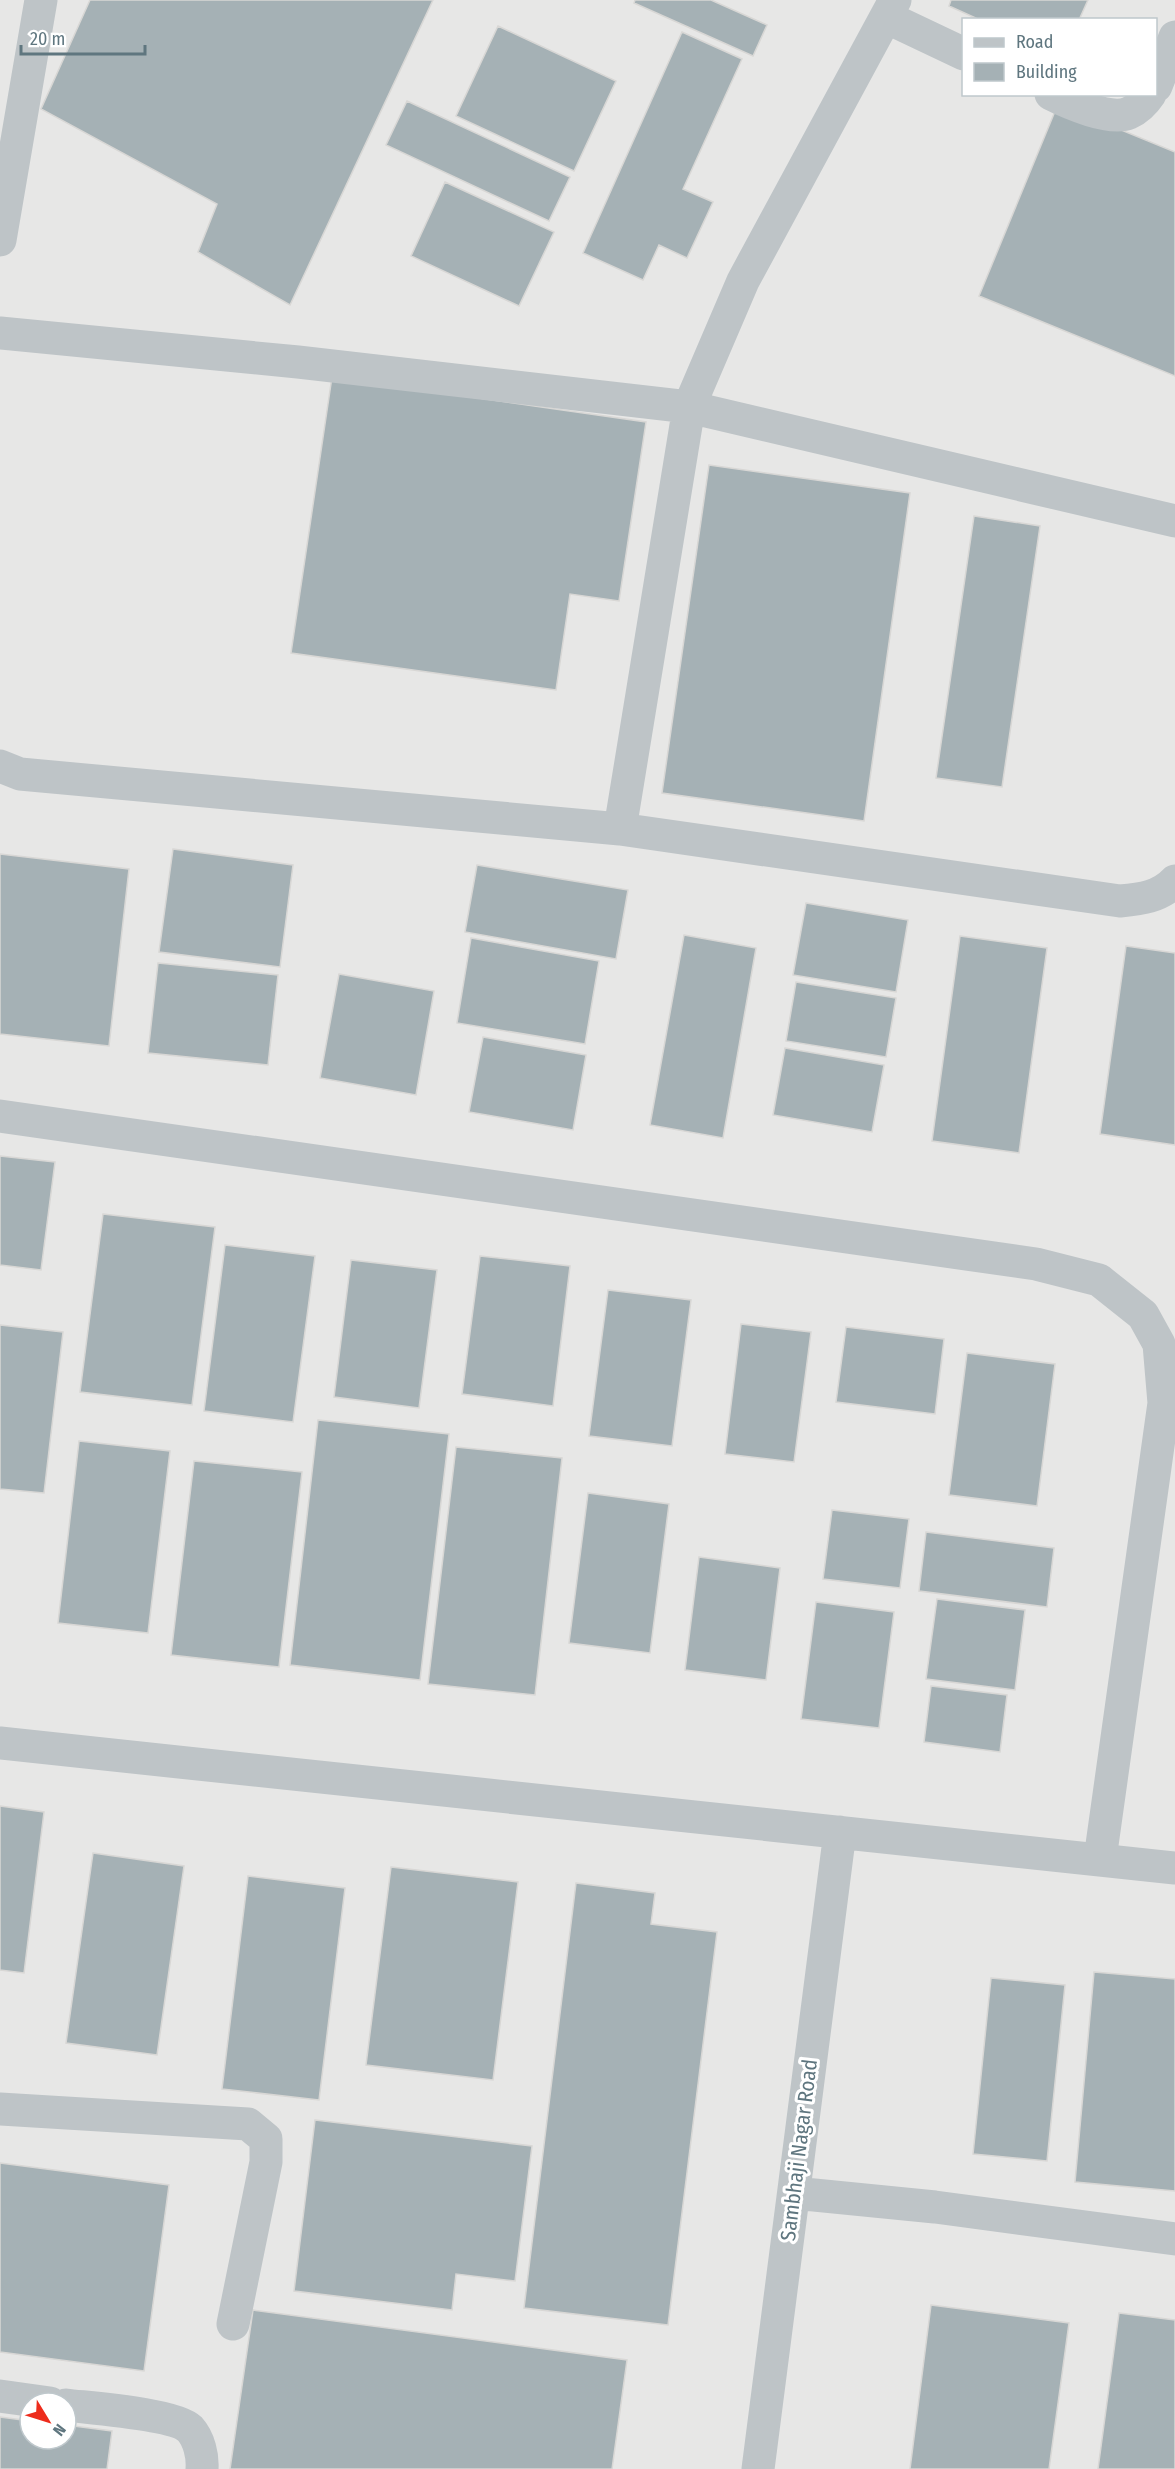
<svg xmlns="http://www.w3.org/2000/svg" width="1175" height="2469" font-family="'Fira Sans Condensed',sans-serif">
  <rect width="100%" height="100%" fill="#f6f6f2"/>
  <!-- built -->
  <path fill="#e7e7e6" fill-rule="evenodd" d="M0,0H1175V2469H0ZM964,20H1156V94H964ZM30,2403H66V2439H30Z"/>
  <!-- building -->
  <path fill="#a5b1b5" stroke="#d8d7d5" stroke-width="1.5" d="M90,0H433L290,305L198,252L217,204L41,109Z
    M635,0H711L767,25L753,56L634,3Z
    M951,0H1088L1079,20H980L949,6Z
    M498,26L616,81L574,171L456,116Z
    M682,32L742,59L683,189L713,202L687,258L659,245L643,280L583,253Z
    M407,101L570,177L549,221L386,145Z
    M1058,104L1175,152V376L979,296Z
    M445,182L554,232L519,306L411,256Z
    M332,377L646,422L619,601L570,594L556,690L291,653Z
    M709,465L910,493L864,821L662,793Z
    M974,516L1040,526L1002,787L936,778Z
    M173,849L293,865L280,967L159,952Z
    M0,854L129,869L109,1046L0,1034Z
    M477,865L628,890L616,959L465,932Z
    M806,903L908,920L896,992L793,975Z
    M684,935L756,948L723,1138L650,1125Z
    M960,936L1047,948L1019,1153L932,1141Z
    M471,938L599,961L585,1044L457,1023Z
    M1126,946L1175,953V1145L1100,1134Z
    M158,963L278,975L268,1065L148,1053Z
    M339,974L434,991L416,1095L320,1078Z
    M796,982L896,998L886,1057L786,1041Z
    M483,1037L586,1055L573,1130L469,1112Z
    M785,1048L884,1065L872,1132L773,1115Z
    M0,1156L55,1162L41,1270L0,1265Z
    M103,1214L215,1227L192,1405L80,1392Z
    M225,1245L315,1256L293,1422L204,1411Z
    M480,1256L570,1266L553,1406L462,1394Z
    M351,1260L437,1270L419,1408L334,1397Z
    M608,1290L691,1300L672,1446L589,1436Z
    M741,1324L811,1332L794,1462L725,1454Z
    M0,1325L63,1332L44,1493L0,1489Z
    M846,1327L944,1339L935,1414L836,1402Z
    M967,1353L1055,1364L1037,1506L949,1495Z
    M318,1420L449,1434L420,1680L290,1665Z
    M79,1441L170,1451L148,1633L58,1623Z
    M456,1447L562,1458L535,1695L428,1684Z
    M194,1461L302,1472L279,1667L171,1655Z
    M588,1493L669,1504L650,1653L569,1643Z
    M832,1510L909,1519L900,1588L823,1579Z
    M926,1532L1054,1548L1047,1607L919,1591Z
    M699,1557L780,1568L766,1680L685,1670Z
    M937,1599L1025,1610L1015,1690L926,1679Z
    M816,1602L894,1612L879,1728L801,1719Z
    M931,1686L1007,1695L1000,1752L924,1742Z
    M0,1806L44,1812L24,1973L0,1970Z
    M93,1853L184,1866L157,2055L66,2043Z
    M391,1867L518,1882L493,2080L366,2065Z
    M248,1876L345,1888L319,2100L222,2089Z
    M576,1883L655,1893L651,1924L717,1932L668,2325L524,2308Z
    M1094,1972L1175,1979V2191L1075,2182Z
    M991,1978L1065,1985L1047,2161L973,2154Z
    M315,2120L532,2146L515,2281L456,2274L452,2310L294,2291Z
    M0,2163L169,2185L144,2371L0,2352Z
    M931,2305L1069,2323L1049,2469H910Z
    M253,2310L627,2360L612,2469H230Z
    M1119,2313L1175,2320V2469H1098Z
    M0,2417L30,2421V2439H66V2425L112,2431L107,2469H0Z"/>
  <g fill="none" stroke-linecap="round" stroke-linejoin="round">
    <!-- minor -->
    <path stroke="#bec4c7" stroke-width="33" d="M886,17L964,54
      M1156,86L1175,37
      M1051,94C1069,103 1110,121 1129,113C1138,109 1144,103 1150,94
      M0,240L41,0
      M0,333L298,362L689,407L1175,521
      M0,766L20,774L620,829L1120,901C1141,899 1160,897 1175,881
      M620,829L689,407L743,281L895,0
      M0,1116L1036,1264L1099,1280L1143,1315L1159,1344L1164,1403L1100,1859
      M0,1743L1175,1868
      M0,2109L248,2124L266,2139V2162L233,2324
      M794,2193L935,2207L1175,2239
      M0,2396L50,2403
      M66,2405C90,2408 175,2414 190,2429C199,2439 203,2456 202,2469
      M758,2469L840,1832"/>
  </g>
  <g text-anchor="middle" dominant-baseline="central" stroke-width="6" stroke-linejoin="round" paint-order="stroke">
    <!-- street labels -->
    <g font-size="21" fill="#5f767f" stroke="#fff">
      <text transform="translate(799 2150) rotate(-83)">Sambhaji Nagar Road</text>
    </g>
  </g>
  <!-- legend -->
  <rect x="962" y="18" width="195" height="78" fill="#ffffff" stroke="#bfc8cc" stroke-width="1.5"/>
  <rect x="974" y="38" width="30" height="9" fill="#bec4c7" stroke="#bfc8cc" stroke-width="1.5"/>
  <text x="1016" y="48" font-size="18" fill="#5f767f">Road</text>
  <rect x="974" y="63" width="30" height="18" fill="#a5b1b5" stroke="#bfc8cc" stroke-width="1.5"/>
  <text x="1016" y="78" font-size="18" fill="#5f767f">Building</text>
  <!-- north arrow -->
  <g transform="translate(48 2421) rotate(128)"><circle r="28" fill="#ffffff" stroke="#bfc8cc" stroke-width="1.5"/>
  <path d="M0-4.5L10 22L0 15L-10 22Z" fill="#ed2c1c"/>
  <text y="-9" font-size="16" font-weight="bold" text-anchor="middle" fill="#5f767f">N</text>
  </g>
  <!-- scale -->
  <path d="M21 45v9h124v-9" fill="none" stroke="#5f767f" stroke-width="3"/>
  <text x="30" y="45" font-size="18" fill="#5f767f" stroke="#ffffff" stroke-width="4.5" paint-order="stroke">20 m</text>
</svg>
